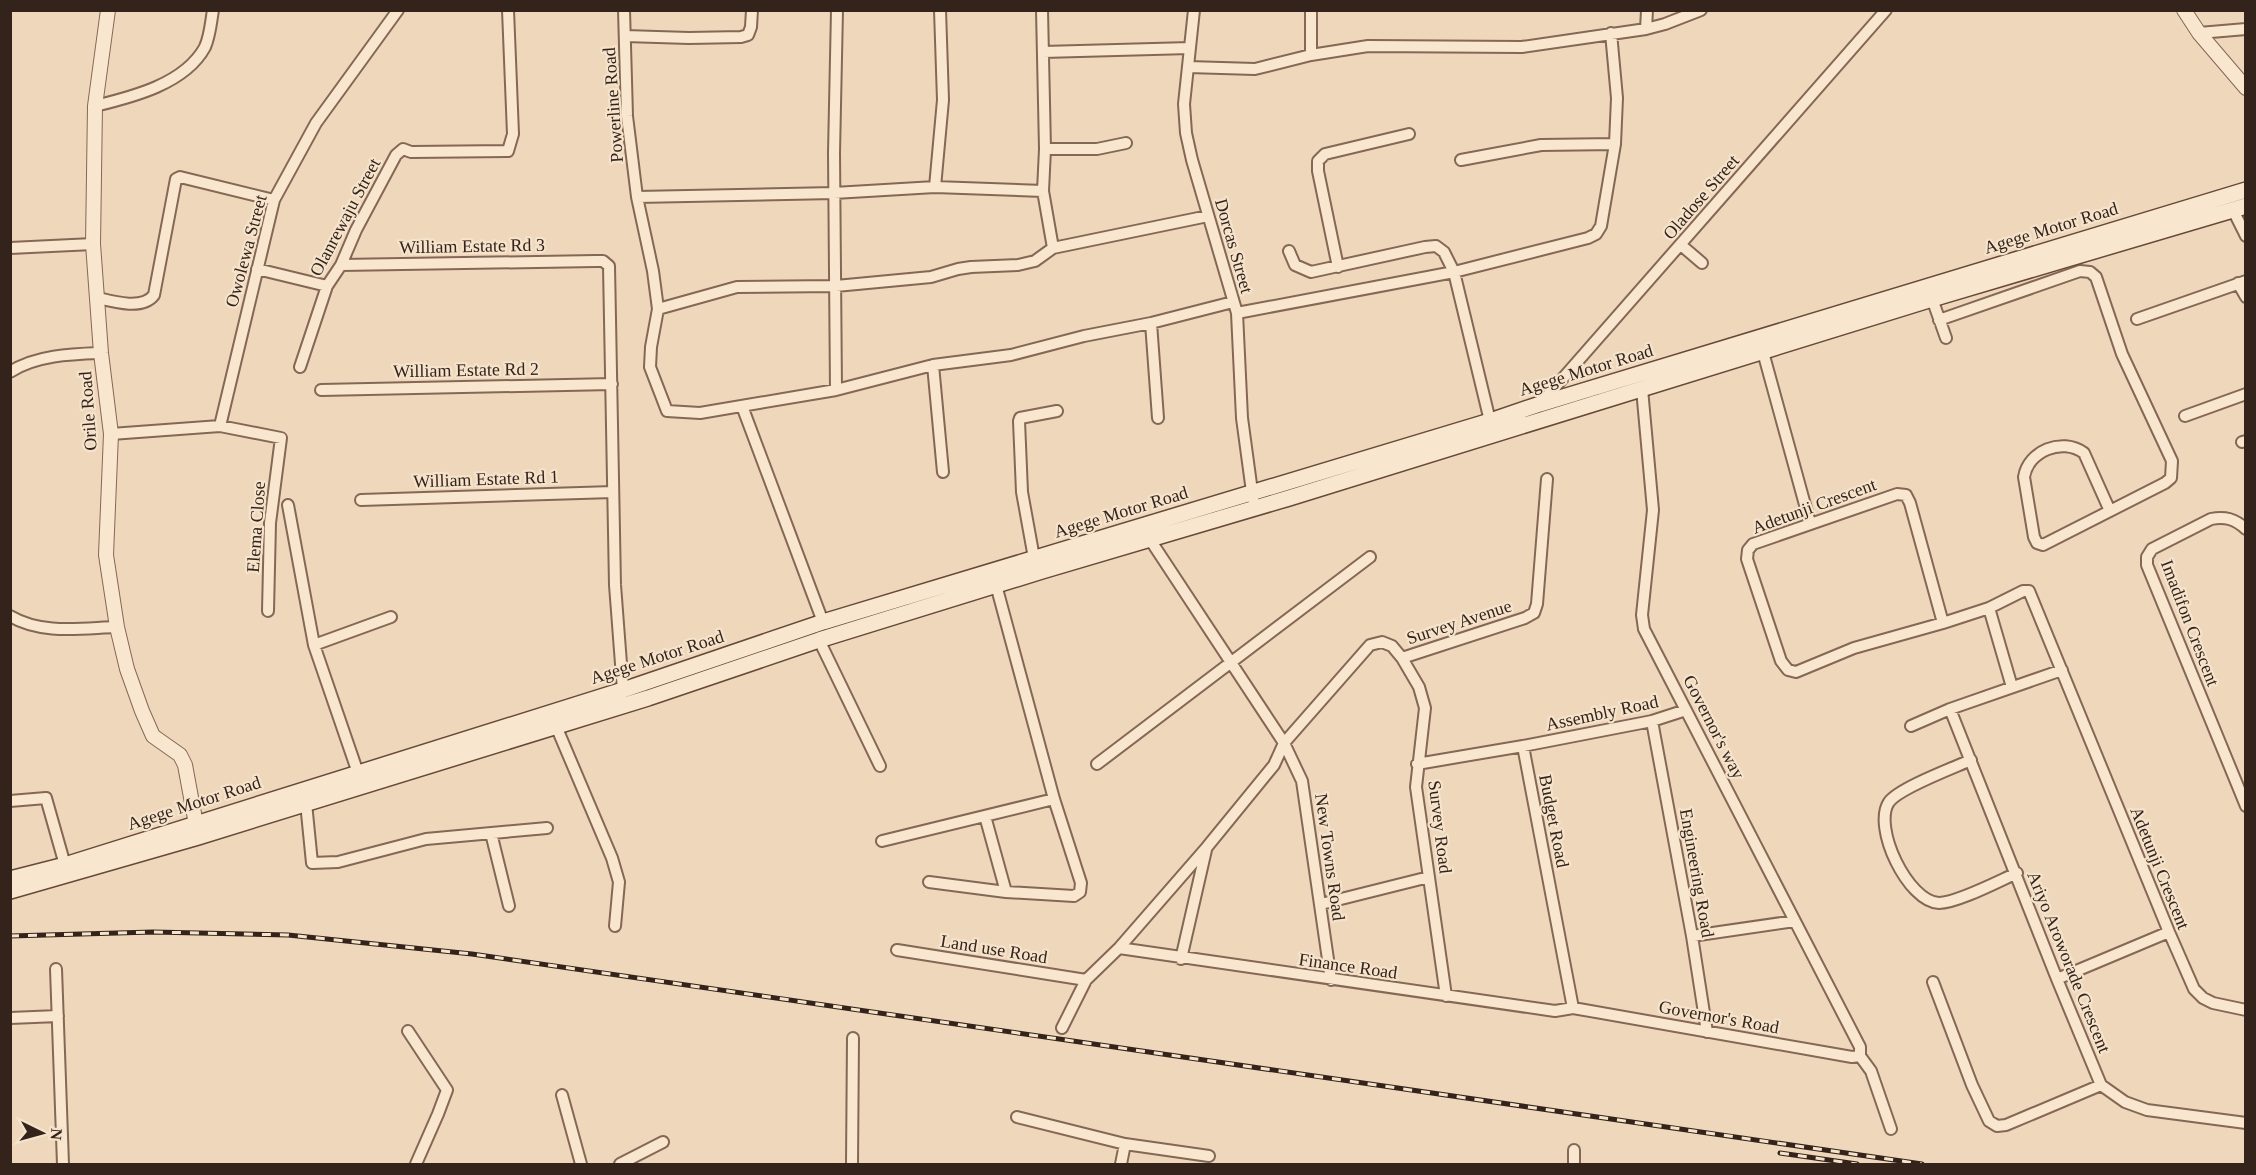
<svg xmlns="http://www.w3.org/2000/svg" width="2256" height="1175" font-family="Georgia,serif">
  <rect width="100%" height="100%" fill="#eed7bb"/>
  <g fill="none" stroke-linecap="round" stroke-linejoin="round">
    <!-- minor casing -->
    <g stroke="#856755" stroke-width="14">
      <path id="minor" d="M624,10L627,116L637,197L653,271L658,309L651,347L650,367L667,411L700,413L836,390L933,365L1011,355L1084,336L1151,323L1233,302
        M1042,10L1045,149L1043,191L1053,248
        M1194,10L1184,104L1186,133L1192,160L1237,313L1242,418L1253,499
        M1311,10V55
        M1646,29L1647,10
        M2199,33L2246,29
        M625,36L689,38L741,37L748,35L751,27L752,10
        M1043,52L1190,48
        M1188,67L1255,69L1311,55L1368,46L1522,47L1646,29L1665,24L1701,10
        M95,106C132,97 185,84 205,47C210,36 211,22 213,10
        M1045,149H1097L1126,143
        M1461,160L1541,145L1615,144
        M935,187L943,100L940,10
        M637,197L834,193L935,187L1043,191
        M2233,210L2246,236
        M1681,245L1702,263
        M10,248L93,244
        M1289,251L1295,265L1311,272L1425,247L1436,246L1444,252L1454,272L1490,421
        M341,265L596,261H603L609,266L615,585L623,690
        M1338,267L1318,171V161L1325,154L1409,134
        M257,269L327,286
        M2238,283L2246,297
        M1930,293L1946,338
        M98,298C114,302 143,310 154,295L176,179L180,177L274,200
        M658,309L737,287L836,286L931,277L958,269L971,267L1018,265L1035,261L1053,248L1208,216
        M1237,313L1454,272L1588,238L1596,234L1601,226L1615,144L1617,98L1611,33
        M2137,319L2246,281
        M1939,320L2080,271L2090,272L2096,277L2122,354L2172,461L2171,478L2165,483L2043,545L2037,543L2034,537L2024,477C2028,451 2062,437 2084,453L2110,511
        M1151,323L1158,418
        M1763,352L1810,523
        M933,365L943,472
        M300,367L327,286L341,265L356,230L396,155L403,149L411,152L508,151L513,134L508,10
        M10,372C36,355 72,354 101,353
        M1642,389L1653,510L1642,615L1644,629L1860,1047V1056
        M321,390L612,384
        M836,390L834,153L837,10
        M1542,402L1886,10
        M742,406L823,622
        M2185,416L2246,394
        M220,426L274,200L316,123L398,10
        M111,434L220,426L281,438L270,523L268,611
        M2242,442L2246,441
        M361,500L613,492
        M288,505L314,645L358,773
        M2246,529C2235,519 2225,516 2211,519L2152,549L2147,557V565L2246,806
        M1149,538L1284,743L1302,781L1331,980
        M1034,558L1022,492L1019,421L1020,418L1057,411
        M1989,608L2012,687
        M10,616C42,635 82,628 117,627
        M1943,623L1910,503L1906,495L1897,494L1753,544L1748,550L1747,559L1781,661L1788,670L1796,672L1854,648L1943,623L1989,608L2023,591H2029L2169,932L2194,989L2203,998L2213,1003L2246,1010
        M819,640L880,766
        M314,645L391,617
        M1402,658L1525,618L1534,613L1537,604L1547,479
        M1950,709L2057,979L2101,1085L2125,1102L2147,1110L2246,1123
        M1652,721L1692,936L1707,1032
        M556,726L612,858L619,882L615,926
        M1911,726L1950,709L2062,670
        M1523,746L1652,721L1686,710
        M1971,760C1953,768 1899,788 1889,802C1872,827 1908,902 1939,903C1957,903 1999,881 2017,873
        M1097,764L1370,557
        M1417,764L1523,746L1573,1008
        M10,801L46,798L65,865
        M306,803L312,863L338,862L426,839L547,828
        M985,816L1006,892
        M491,833L509,906
        M882,841L1054,799
        M929,882L1006,892L1074,896L1080,892L1081,883L1054,799L996,585
        M1321,904L1429,877
        M1692,936L1795,921
        M1119,948L1555,1011L1573,1008L1852,1057L1860,1056
        M897,950L1086,980
        M1181,959L1206,850
        M56,969L63,1164
        M2057,979L2169,932
        M1933,982L1972,1085L1989,1121L1997,1126L2006,1125L2101,1085
        M10,1018L58,1016
        M1062,1028L1086,980L1119,948L1207,847L1274,765L1284,743L1370,645L1382,642L1392,646L1402,658L1419,687L1425,708L1416,787L1446,996
        M408,1031L447,1090L438,1114L416,1164
        M1860,1056L1871,1071L1891,1129
        M562,1095L581,1164
        M1017,1117L1125,1144L1209,1156
        M620,1164L663,1142
        M852,1164L853,1038
        M1121,1164L1125,1144
        M1574,1164V1150"/>
    </g>
    <!-- tertiary casing -->
    <g stroke="#856755" stroke-width="16">
      <path id="tertiary" d="M108,10L95,106L93,244L101,353L111,434L106,555L117,627L127,669L142,711L153,736L180,755L185,765L198,835
        M2184,10L2199,33L2246,88"/>
    </g>
    <!-- secondary casing -->
    <g stroke="#664939" stroke-width="18">
      <path id="secondary" d="M10,879L65,865L623,690L823,622L1490,421L1540,404L2246,190
        M10,891L198,837L648,698L819,640L1042,571L1289,498L1932,299L2246,206"/>
    </g>
    <!-- minor -->
    <use href="#minor" stroke="#f9e6ce" stroke-width="10"/>
    <!-- tertiary -->
    <use href="#tertiary" stroke="#f9e6ce" stroke-width="14"/>
    <!-- secondary -->
    <use href="#secondary" stroke="#f9e6ce" stroke-width="15"/>
    <!-- rail casing -->
    <g stroke="#34231a" stroke-width="5">
      <path id="rail" d="M10,936L153,932L288,935L472,954L1922,1164
        M1780,1153L1857,1164"/>
    </g>
    <!-- rail -->
    <use href="#rail" stroke="#f5e3cb" stroke-width="3" stroke-dasharray="9" stroke-linecap="butt"/>
  </g>
  <g text-anchor="middle" dominant-baseline="central" stroke-width="4.5" stroke-linejoin="round" paint-order="stroke">
    <!-- street labels -->
    <g font-size="18" fill="#34231a" stroke="#f5e3cb">
      <text transform="translate(613 105) rotate(-94)">Powerline Road</text>
      <text transform="translate(1701 197) rotate(-49)">Oladose Street</text>
      <text transform="translate(345 217) rotate(-62)">Olanrewaju Street</text>
      <text transform="translate(2051 228) rotate(-17)">Agege Motor Road</text>
      <text transform="translate(472 246) rotate(-1)">William Estate Rd 3</text>
      <text transform="translate(1234 246) rotate(74)">Dorcas Street</text>
      <text transform="translate(246 251) rotate(-75)">Owolewa Street</text>
      <text transform="translate(466 370) rotate(-1)">William Estate Rd 2</text>
      <text transform="translate(1586 370) rotate(-17)">Agege Motor Road</text>
      <text transform="translate(88 411) rotate(-94)">Orile Road</text>
      <text transform="translate(486 479) rotate(-2)">William Estate Rd 1</text>
      <text transform="translate(1814 506) rotate(-20)">Adetunji Crescent</text>
      <text transform="translate(1121 512) rotate(-17)">Agege Motor Road</text>
      <text transform="translate(256 527) rotate(-86)">Elema Close</text>
      <text transform="translate(1459 622) rotate(-18)">Survey Avenue</text>
      <text transform="translate(2190 623) rotate(69)">Imadifon Crescent</text>
      <text transform="translate(657 657) rotate(-18)">Agege Motor Road</text>
      <text transform="translate(1602 713) rotate(-12)">Assembly Road</text>
      <text transform="translate(1714 727) rotate(63)">Governor's way</text>
      <text transform="translate(194 803) rotate(-18)">Agege Motor Road</text>
      <text transform="translate(1554 821) rotate(79)">Budget Road</text>
      <text transform="translate(1440 827) rotate(83)">Survey Road</text>
      <text transform="translate(1330 857) rotate(82)">New Towns Road</text>
      <text transform="translate(2160 868) rotate(68)">Adetunji Crescent</text>
      <text transform="translate(1697 873) rotate(80)">Engineering Road</text>
      <text transform="translate(994 949) rotate(9)">Land use Road</text>
      <text transform="translate(2069 962) rotate(68)">Ariyo Aroworade Crescent</text>
      <text transform="translate(1348 966) rotate(8)">Finance Road</text>
      <text transform="translate(1719 1017) rotate(10)">Governor's Road</text>
    </g>
  </g>
  <!-- border -->
  <rect width="2256" height="1175" fill="none" stroke="#34231a" stroke-width="24"/>
  <!-- north arrow -->
  <g transform="translate(42 1133) rotate(95)" stroke="#f5e3cb" stroke-width="4.5" paint-order="stroke">
  <path d="M0-4.5L10 22L0 15L-10 22Z" fill="#34231a"/>
  <text y="-9" font-size="16" font-weight="bold" text-anchor="middle" fill="#34231a">N</text>
  </g>
</svg>
